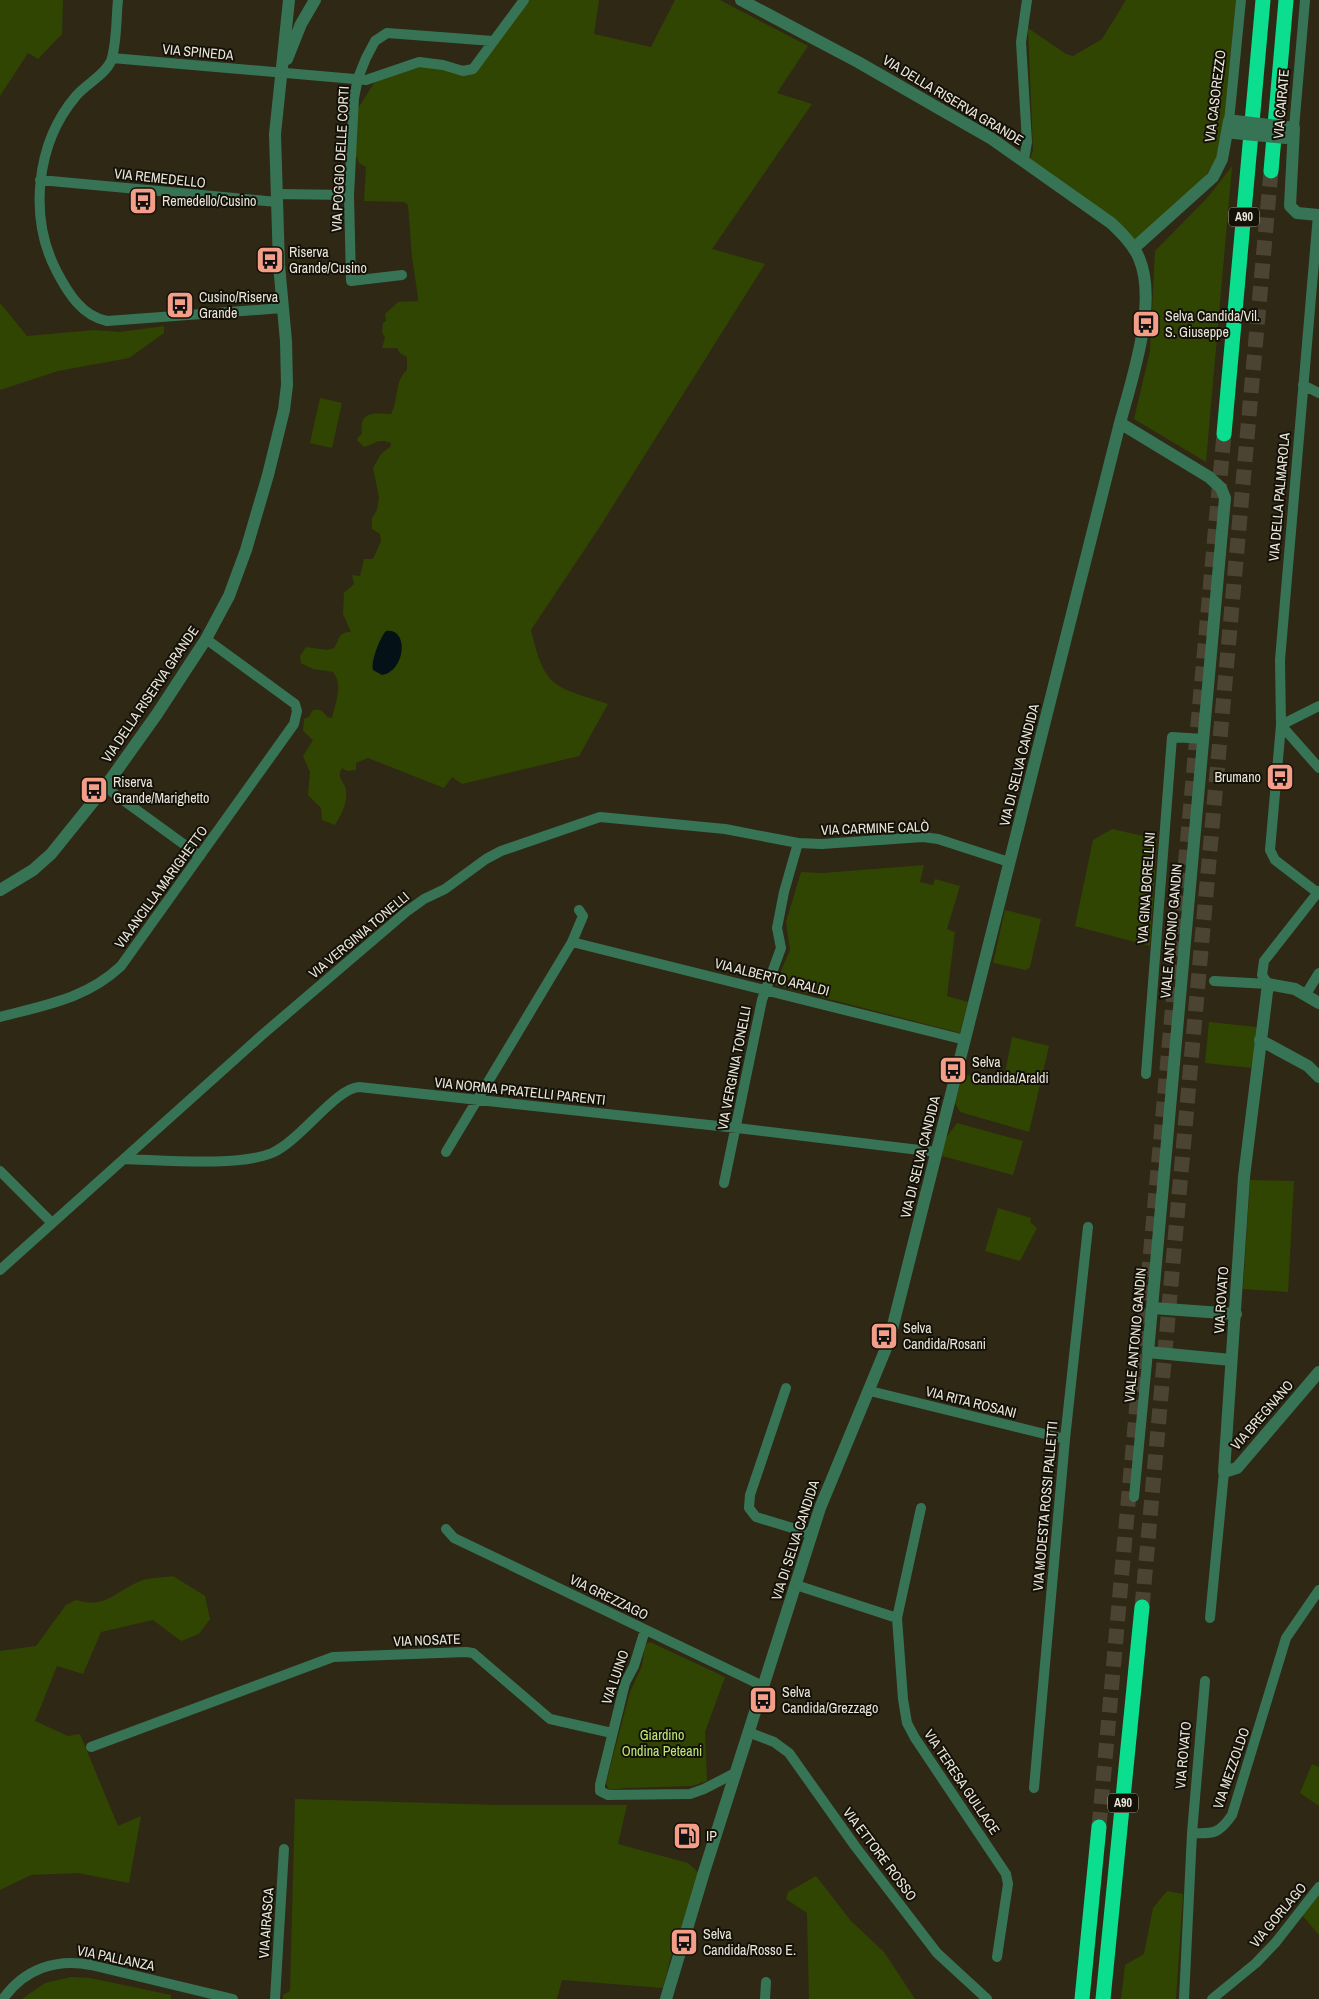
<svg xmlns="http://www.w3.org/2000/svg" width="1319" height="1999" font-family="'Archivo Narrow',sans-serif">
  <rect width="100%" height="100%" fill="#2f2815"/>
  <!-- green -->
  <path fill="#314502" d="M0,0H63L62,34L38,59L28,53L0,96Z
    M527,0H599L594,34L651,47L675,0H720L808,46L777,93L812,104L712,249L765,264L599,528L531,630C545,690 554,686 608,704L579,756L462,784L452,777L444,788L368,758L356,763V770L347,771L342,768C336,779 344,780 346,790C348,803 341,815 335,825L322,820L321,808L308,795L310,772L303,756L313,740L303,731L304,719L309,717L313,710C321,709 323,711 327,717L332,718C335,703 344,685 333,672L313,669L301,663L300,656L306,647L327,650L334,648C340,640 337,632 351,632L343,614L344,593L354,584L352,575L360,576L364,559H373L381,541L380,534L372,529V518L377,510L379,497L373,468L381,454L391,446V443C377,438 376,444 364,447L357,440L358,437L362,434C359,411 373,413 391,414C399,400 394,381 407,370V357L400,353L397,348H382L385,338L382,332L383,323L386,321L385,314L398,302L418,301V297L412,257L408,205L404,202L364,201L366,167L359,163L355,154L357,110L374,83L412,62L467,72Z
    M1126,0H1236L1224,120L1215,163L1200,183L1137,241L1030,159L1033,150L1028,28L1066,54L1073,56L1102,39Z
    M1232,166L1206,462L1134,419L1150,351L1155,251L1208,197Z
    M0,303L27,336L94,330L120,332L164,326V333L129,358L58,371L0,390Z
    M320,398L342,403L332,448L310,443Z
    M1112,829L1157,839L1150,946L1075,926L1093,840Z
    M924,865L920,882L933,885L935,879L960,886L947,929L955,932L947,996L968,1002L960,1033L775,985L790,950L786,922L801,872L823,873Z
    M1005,910L1041,919L1030,967L1026,970L993,963Z
    M1209,1022L1257,1027L1252,1068L1205,1063Z
    M1012,1037L1049,1046L1029,1132L960,1112L955,1103L963,1074L1003,1083Z
    M957,1123L1023,1141L1013,1175L942,1156L945,1139Z
    M1250,1180L1294,1181L1288,1292L1243,1289Z
    M998,1208L1031,1218L1030,1222L1037,1228L1020,1261L985,1251Z
    M173,1576L205,1596L210,1619L199,1634L181,1641L153,1620L101,1632L83,1674L57,1666L35,1721L68,1736L80,1734L118,1826L141,1816L129,1883L78,1873L31,1875L0,1890V1651L36,1646L66,1605L76,1600C106,1609 113,1593 138,1582C147,1577 162,1578 173,1576Z
    M650,1642L725,1677L705,1732L707,1781L692,1786L626,1788L609,1790L606,1783L630,1692L642,1666L645,1645Z
    M1312,1764L1319,1767V1806L1300,1793Z
    M295,1799L498,1805H627L618,1844L688,1863L699,1873L670,1960L663,1988L562,1980L557,1999H283V1995L290,1991Z
    M816,1876L851,1921L884,1952L915,1999H809L807,1913L786,1899L788,1892Z
    M1167,1891L1183,1894L1176,1999H1121L1125,1965L1144,1954L1153,1908Z
    M1319,1893V1935L1302,1915Z
    M71,1977L90,1978L171,1995V1999H22L45,1983Z"/>
  <!-- water -->
  <path fill="#041218" d="M386,631C409,627 406,671 382,675L373,670C370,663 380,637 386,631Z"/>
  <g fill="none" stroke-linecap="round" stroke-linejoin="round">
    <!-- motorway-tunnel -->
    <path stroke="#4b4433" stroke-width="15" stroke-dasharray="15 8" stroke-linecap="butt" d="M1142,1607L1271,171
      M1099,1827L1224,434"/>
    <!-- minor -->
    <path stroke="#377455" stroke-width="10" d="M118,0C116,19 117,43 111,61C105,75 86,84 76,96C36,143 28,217 57,272C68,293 82,316 107,321L283,308
      M112,58L366,80L419,62L443,65L463,71L473,69L524,0
      M1229,121L1241,0
      M1294,128L1305,0
      M1024,160L1027,142L1021,42L1027,0
      M40,180L277,202
      M277,194L349,195
      M402,275L351,281L349,195L354,98L358,78L366,58L375,41L387,33L493,41
      M1303,385L1319,393
      M1281,725L1319,768
      M1281,725L1319,706
      M105,787L200,856
      M798,843L822,844L923,837L938,839L1009,862
      M1318,893L1275,860L1270,850L1281,725L1280,660L1318,215
      M572,942L583,916L579,910
      M1214,981L1268,984
      M1268,984L1262,975L1264,961L1319,891
      M1306,994L1319,973
      M0,1017C45,1005 86,999 121,966L294,724L297,711L295,704L206,639
      M1146,1074L1172,737L1204,739
      M446,1152L572,942L965,1040
      M124,1159C163,1160 238,1167 272,1153C300,1141 336,1088 359,1087L737,1128L936,1152
      M0,1171L52,1223
      M0,1270L262,1035L406,912L424,899L445,889L486,859L501,851L600,817L725,829L798,843L784,892L777,928L781,948L762,1000L724,1183
      M786,1388L750,1495L749,1508L756,1517L812,1534
      M870,1391L1065,1439
      M1134,1497L1148,1352
      M921,1508L897,1618L903,1699L907,1723L915,1738L1006,1874L1008,1884L997,1957
      M446,1529L454,1538L763,1686
      M796,1585L897,1618
      M1210,1618L1224,1472
      M645,1630L634,1666L625,1683L600,1785V1791L608,1795L690,1794L704,1789L735,1773
      M748,1732L774,1742L789,1753L855,1846L937,1953L987,1999
      M91,1747L333,1657L466,1652L473,1653L550,1719L612,1733
      M1034,1788L1065,1439L1088,1227
      M1192,1833L1205,1681
      M3,1999C24,1969 56,1958 91,1965L233,1999
      M275,1999L284,1849
      M765,1999L766,1982
      M1184,1999L1192,1833C1213,1834 1219,1834 1232,1815L1286,1638L1319,1590
      M1212,1999L1256,1963L1276,1942L1319,1887"/>
    <!-- tertiary -->
    <path stroke="#377455" stroke-width="12" d="M287,59L301,24L315,0
      M1287,127L1294,128L1290,206L1297,213L1319,215
      M1134,248L1213,177L1222,159L1229,121H1235
      M1120,423L1209,477L1221,488L1225,498L1148,1352L1231,1360
      M0,890L33,870L51,854L105,787L157,714L206,639L229,596L246,550L268,475L284,410L287,385L286,341L279,265L275,134L289,0
      M1319,1003L1295,989L1268,984L1244,1177L1224,1472L1237,1468L1319,1372
      M1260,1040L1308,1066L1319,1077
      M1152,1308L1236,1314
      M666,1999L704,1872L820,1508L889,1341L1120,423C1132,379 1158,302 1139,258C1133,244 1122,233 1111,223L992,139L858,62L741,0"/>
    <!-- motorway -->
    <path stroke="#0bde8f" stroke-width="15" d="M1271,171L1286,0
      M1224,434L1263,0
      M1082,1999L1099,1827
      M1103,1999L1142,1607"/>
    <!-- tertiary-bridge -->
    <path stroke="#377455" stroke-width="12" d="M1235,121L1287,127
      M1234,133L1286,138"/>
  </g>
  <!-- icons -->
  <defs>
    <g id="bus-square" transform="scale(1.4375)"><rect x="-9" y="-9" width="18" height="18" rx="4" fill="#f49e88" stroke="#141109"/><path d="M-5-6H5V4H4V6H2V4H-2V6H-4V4H-5ZM-3.5-4V0h7V-4ZM-3.5 1.2v1.5H-2V1.2ZM2 1.2v1.5H3.5V1.2Z" fill="#111"/></g>
    <g id="fuel-square" transform="scale(1.4375)"><rect x="-9" y="-9" width="18" height="18" rx="4" fill="#f49e88" stroke="#141109"/><path d="M-5.5-6h7V0h2V4h1.3V-2.5L3-4.5l.8-.8L6-3V5H2.5V1h-1V6h-7ZM-4.2-4.7v3.2H.2V-4.7Z" fill="#111"/></g>
  </defs>
  <g fill-rule="evenodd">
    <use href="#bus-square" x="143" y="201"/>
    <use href="#bus-square" x="270" y="260"/>
    <use href="#bus-square" x="180" y="305"/>
    <use href="#bus-square" x="1146" y="324"/>
    <use href="#bus-square" x="1280" y="777"/>
    <use href="#bus-square" x="94" y="790"/>
    <use href="#bus-square" x="953" y="1070"/>
    <use href="#bus-square" x="884" y="1336"/>
    <use href="#bus-square" x="763" y="1700"/>
    <use href="#fuel-square" x="687" y="1836"/>
    <use href="#bus-square" x="684" y="1942"/>
  </g>
  <g text-anchor="middle" dominant-baseline="central" stroke-width="4" stroke-linejoin="round" paint-order="stroke">
    <!-- shield labels -->
    <g fill="#141109" stroke="#aaa69b" stroke-width="1">
      <rect x="1229" y="207.5" width="30" height="19" rx="4"/>
      <rect x="1108" y="1793.5" width="30" height="19" rx="4"/>
    </g>
    <g font-size="12" font-weight="bold" fill="#eae6da">
      <text x="1244" y="217">A90</text>
      <text x="1123" y="1803">A90</text>
    </g>
    <!-- street labels -->
    <g font-size="14" fill="#eae6da" stroke="#141109">
      <text transform="translate(198 52) rotate(5)">VIA SPINEDA</text>
      <text transform="translate(1215 96) rotate(-83)">VIA CASOREZZO</text>
      <text transform="translate(953 100) rotate(31)">VIA DELLA RISERVA GRANDE</text>
      <text transform="translate(1281 104) rotate(-85)">VIA CAIRATE</text>
      <text transform="translate(340 159) rotate(-87)">VIA POGGIO DELLE CORTI</text>
      <text transform="translate(160 178) rotate(6)">VIA REMEDELLO</text>
      <text transform="translate(1279 497) rotate(-85)">VIA DELLA PALMAROLA</text>
      <text transform="translate(150 694) rotate(-56)">VIA DELLA RISERVA GRANDE</text>
      <text transform="translate(1019 765) rotate(-76)">VIA DI SELVA CANDIDA</text>
      <text transform="translate(875 828) rotate(-2)">VIA CARMINE CALÒ</text>
      <text transform="translate(161 887) rotate(-54)">VIA ANCILLA MARIGHETTO</text>
      <text transform="translate(1146 888) rotate(-86)">VIA GINA BORELLINI</text>
      <text transform="translate(1171 931) rotate(-85)">VIALE ANTONIO GANDIN</text>
      <text transform="translate(359 935) rotate(-40)">VIA VERGINIA TONELLI</text>
      <text transform="translate(772 977) rotate(14)">VIA ALBERTO ARALDI</text>
      <text transform="translate(734 1068) rotate(-79)">VIA VERGINIA TONELLI</text>
      <text transform="translate(520 1091) rotate(6)">VIA NORMA PRATELLI PARENTI</text>
      <text transform="translate(920 1157) rotate(-76)">VIA DI SELVA CANDIDA</text>
      <text transform="translate(1221 1300) rotate(-86)">VIA ROVATO</text>
      <text transform="translate(1135 1335) rotate(-85)">VIALE ANTONIO GANDIN</text>
      <text transform="translate(971 1402) rotate(14)">VIA RITA ROSANI</text>
      <text transform="translate(1262 1415) rotate(-49)">VIA BREGNANO</text>
      <text transform="translate(1045 1506) rotate(-85)">VIA MODESTA ROSSI PALLETTI</text>
      <text transform="translate(795 1540) rotate(-72)">VIA DI SELVA CANDIDA</text>
      <text transform="translate(609 1597) rotate(26)">VIA GREZZAGO</text>
      <text transform="translate(427 1640) rotate(-2)">VIA NOSATE</text>
      <text transform="translate(615 1677) rotate(-71)">VIA LUINO</text>
      <text transform="translate(1183 1755) rotate(-85)">VIA ROVATO</text>
      <text transform="translate(1231 1768) rotate(-71)">VIA MEZZOLDO</text>
      <text transform="translate(962 1782) rotate(56)">VIA TERESA GULLACE</text>
      <text transform="translate(880 1854) rotate(53)">VIA ETTORE ROSSO</text>
      <text transform="translate(1278 1915) rotate(-50)">VIA GORLAGO</text>
      <text transform="translate(266 1923) rotate(-86)">VIA AIRASCA</text>
      <text transform="translate(116 1958) rotate(12)">VIA PALLANZA</text>
    </g>
    <!-- poi labels -->
    <g font-size="14" fill="#eae6da" stroke="#141109" text-anchor="start">
      <text x="162" y="201">Remedello/Cusino</text>
      <text x="289" y="252">Riserva<tspan x="289" dy="16">Grande/Cusino</tspan></text>
      <text x="199" y="297">Cusino/Riserva<tspan x="199" dy="16">Grande</tspan></text>
      <text x="1165" y="316">Selva Candida/Vil.<tspan x="1165" dy="16">S. Giuseppe</tspan></text>
      <text x="1261" y="777" text-anchor="end">Brumano</text>
      <text x="113" y="782">Riserva<tspan x="113" dy="16">Grande/Marighetto</tspan></text>
      <text x="972" y="1062">Selva<tspan x="972" dy="16">Candida/Araldi</tspan></text>
      <text x="903" y="1328">Selva<tspan x="903" dy="16">Candida/Rosani</tspan></text>
      <text x="782" y="1692">Selva<tspan x="782" dy="16">Candida/Grezzago</tspan></text>
      <text x="706" y="1836">IP</text>
      <text x="703" y="1934">Selva<tspan x="703" dy="16">Candida/Rosso E.</tspan></text>
    </g>
    <!-- park labels -->
    <g font-size="14" fill="#bdea76" stroke="#141109">
      <text x="662" y="1735">Giardino<tspan x="662" dy="16">Ondina Peteani</tspan></text>
    </g>
  </g>
</svg>
